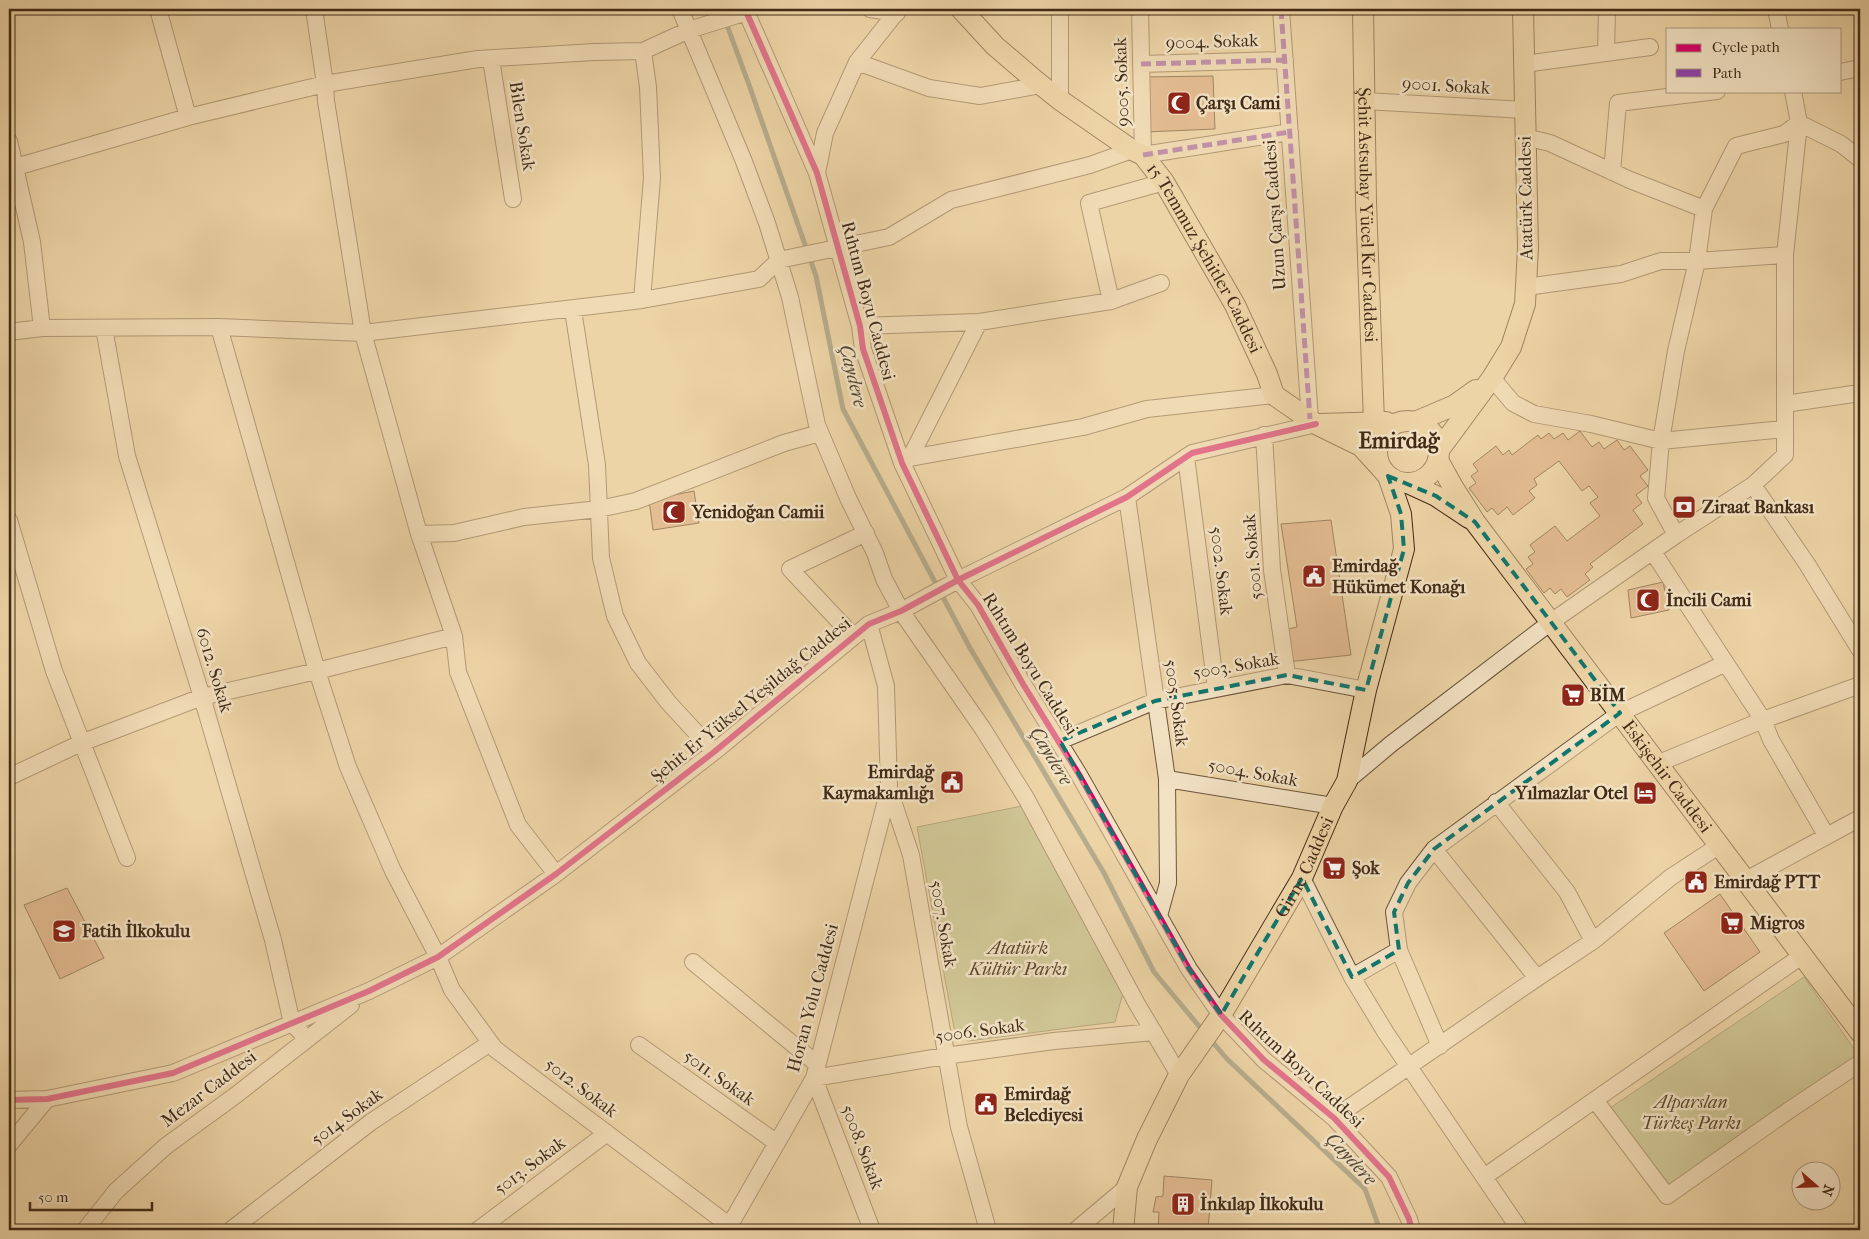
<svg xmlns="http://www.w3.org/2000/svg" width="1869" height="1239" font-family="'IM FELL French Canon',serif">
  <rect width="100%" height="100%" fill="#edd4a6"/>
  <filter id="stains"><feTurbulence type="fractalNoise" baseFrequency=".004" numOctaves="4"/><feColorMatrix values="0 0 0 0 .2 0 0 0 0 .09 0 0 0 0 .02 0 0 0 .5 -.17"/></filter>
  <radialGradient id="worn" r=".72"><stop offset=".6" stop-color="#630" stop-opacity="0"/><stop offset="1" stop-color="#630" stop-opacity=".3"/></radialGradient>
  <!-- green -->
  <path fill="#b3be8a" stroke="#7a7450" d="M1022,806L1123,993L1115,1022L968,1041L954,1028L917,827Z
    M1804,977L1859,1056L1668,1188L1610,1108Z"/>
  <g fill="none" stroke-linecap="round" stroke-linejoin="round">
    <!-- stream -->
    <path stroke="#767f71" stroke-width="5" d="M721,9L748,82L816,276L843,409L970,648L1104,873L1154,972L1203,1031
      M1210,1039L1227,1059L1365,1189L1380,1230"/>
  </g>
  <!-- building -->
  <path fill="#dba27b" stroke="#412b17" d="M1213,76L1215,129L1145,132L1143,77Z
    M1580,431L1592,447L1599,442L1604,449L1617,440L1624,450L1630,446L1648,470L1640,476L1648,486L1636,495L1642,503L1633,510L1643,524L1590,564L1593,567L1585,574L1590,580L1567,597L1561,589L1555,594L1550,588L1544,593L1526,569L1533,564L1528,557L1535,552L1530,545L1555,526L1567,541L1600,516L1590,503L1598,497L1589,486L1582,491L1559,461L1534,479L1537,485L1529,491L1535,498L1513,515L1507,507L1498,515L1492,508L1487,512L1469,488L1476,483L1471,476L1478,471L1473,464L1496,446L1503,455L1509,450L1512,455L1538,435L1541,439L1549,433L1554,439L1563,433L1568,440Z
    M694,491L699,523L653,530L649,500Z
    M1331,520L1351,655L1287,662L1283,630L1297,627L1281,524Z
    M1663,582L1669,610L1631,618L1628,590Z
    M67,888L104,958L60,979L24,905Z
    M1720,894L1760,952L1704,991L1664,933Z
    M1164,1176L1212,1180L1208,1230H1158L1159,1212H1153L1156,1197L1163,1196Z"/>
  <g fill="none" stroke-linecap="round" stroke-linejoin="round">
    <!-- minor casing -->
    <g stroke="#6c553b" stroke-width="18">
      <path id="minor" d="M158,9L188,117
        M314,9L325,84L326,101L363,333L419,534L454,636L458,672L518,825L556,874
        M680,9L743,159L767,223L790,297L817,425L848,498L875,553L884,579L901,611L983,729L1026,798L1137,1004L1179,1075
        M745,9L817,173L860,326L863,349L902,463L958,580L978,605L1023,684L1078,773L1189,969L1221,1015L1264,1060L1334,1118L1389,1177L1409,1219L1412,1230
        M870,9L897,13
        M1140,9L1143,155L1290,132
        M1281,9L1310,419
        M1776,9L1780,29
        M1606,53L1607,9
        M491,59L513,199
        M857,62L929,88L980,96L1041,85
        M1141,64L1285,60
        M1524,64L1650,47
        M1840,72L1860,68
        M1060,100V9
        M1365,101L1525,110
        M1799,123L1841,144L1860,159
        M1525,137L1550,143L1630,180L1704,209L1697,261H1661L1621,274L1526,287
        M9,141L32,242L42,328
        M9,169L188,117L325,84L478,59L594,52L643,51L689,30L747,12
        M1612,172L1618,103L1717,91
        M817,173L825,133L857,62L899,9
        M1704,209L1736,146L1784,134L1799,123
        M642,300L652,178L648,87L643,51
        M1111,301L1089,203L1164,182
        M573,310L597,465L601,558L615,616L638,663L668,702L714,752
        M860,326L979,322L1111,301L1161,283
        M219,327L317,671L348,767L393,871L438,957L452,990L495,1049L730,1226
        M104,328L127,456L202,697L273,940L292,1023L307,1039
        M9,332L42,328L219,327L363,333L642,300L759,279L779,260L889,237L951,200L1090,165L1132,150
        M1492,378L1513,403L1534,414L1591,424L1661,441L1784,429
        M1785,404L1860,393
        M1264,435L1272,570L1287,675
        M1186,457L1216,689
        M910,458L979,322
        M902,463L910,458L1083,427L1147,409L1274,395
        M1753,485L1807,564L1860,650
        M1127,497L1167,779L1168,883L1159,916
        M9,520L54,671L127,858
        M419,534L454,533L524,517L599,509L636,501L784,443L820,433
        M1676,535L1656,498L1661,441L1676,351L1697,261L1785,255
        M1653,552L1763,720L1771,740L1826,835
        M869,624L886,686L889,789L911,855L959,1127L988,1230
        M853,636L790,569L866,533
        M1060,741L1155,701L1287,675L1366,690
        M1659,763L1763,720L1860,685
        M9,777L81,743L202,697L317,671L454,636
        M1167,779L1333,806
        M1347,781L1391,744L1551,622L1676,535L1753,485L1785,455V255L1799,123L1793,91
        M1496,802L1567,892L1593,941
        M1434,849L1537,978
        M1302,878L1352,977L1386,1033L1520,1230
        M1746,880L1860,818
        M693,962L817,1064
        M1352,977L1399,950
        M639,1045L777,1143
        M1440,1046L1399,950L1394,912L1408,883L1434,849L1620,713L1726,663
        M9,1100L47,1099L173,1073L369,991L438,957L556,874L714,752L869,624L901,611L958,580L1127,497L1192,453L1316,424
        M1595,1100L1667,1196L1788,1111L1860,1063
        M1334,1118L1537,978L1593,941L1671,877L1720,845
        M9,1145L47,1099
        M1484,1177L1803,955
        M232,1229L371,1122L490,1043
        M85,1230L116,1191L166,1146L236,1095L351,1005
        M478,1230L607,1133
        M727,1230L814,1078L889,789
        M872,1230L814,1078L945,1056L1054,1041L1154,1032
        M1076,1230L1127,1187"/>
    </g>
    <!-- major casing -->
    <g stroke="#412b17" stroke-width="22">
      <g id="major">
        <path id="s1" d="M961,9L995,46L1036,81L1060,100L1132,150L1143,155L1164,182L1235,305L1267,374L1274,395L1316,424L1361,446L1381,468"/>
        <path id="s2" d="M1363,9L1366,202L1374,422"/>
        <circle cx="1408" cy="452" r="31"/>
        <path d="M1415,422L1455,405L1476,390"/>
        <path d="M1320,424L1386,422"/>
        <path d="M1439,450L1492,378L1511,347L1525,304L1528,248L1523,9"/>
        <path id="s3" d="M1438,460L1453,487L1475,522L1860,1032"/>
        <path d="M1410,484L1436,496L1469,518"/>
        <path id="s4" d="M1123,1230L1127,1187L1147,1139L1179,1075L1221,1015L1302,878L1333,806L1347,781L1366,690L1404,549L1401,514L1388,476"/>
      </g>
    </g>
    <!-- minor -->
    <use href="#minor" stroke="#f3e3c5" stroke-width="16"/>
    <!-- major -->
    <use href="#major" stroke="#edd4a6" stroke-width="20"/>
    <!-- quiet -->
    <path stroke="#8e44ad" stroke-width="5" stroke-dasharray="10 5" stroke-linecap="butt" d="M1281,9L1310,419
      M1141,64L1285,60
      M1143,155L1290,132"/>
    <!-- cycleway casing -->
    <g stroke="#f3e3c5" stroke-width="9">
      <path id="cycleway" d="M745,9L817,173L860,326L863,349L902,463L958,580L978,605L1023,684L1078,773L1189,969L1221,1015L1264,1060L1334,1118L1389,1177L1409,1219L1412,1230
        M9,1100L47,1099L173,1073L369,991L438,957L556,874L714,752L869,624L901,611L958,580L1127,497L1192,453L1316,424"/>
    </g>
    <!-- cycleway -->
    <use href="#cycleway" stroke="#d6006c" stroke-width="6"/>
  </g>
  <!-- marked area -->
  <path d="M0 0H1869V1239H0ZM1388,476L1436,496L1475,522L1620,713L1434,849L1408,883L1394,912L1399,950L1352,977L1302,878L1221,1015L1189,969L1060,741L1155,701L1287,675L1366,690L1404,549L1401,514Z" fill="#edd4a6" fill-opacity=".55" fill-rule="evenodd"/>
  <path fill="none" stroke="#0f766e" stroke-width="4" stroke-dasharray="10 6" stroke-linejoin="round" d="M1388,476L1436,496L1475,522L1620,713L1434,849L1408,883L1394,912L1399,950L1352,977L1302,878L1221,1015L1189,969L1060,741L1155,701L1287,675L1366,690L1404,549L1401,514Z"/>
  <!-- icons -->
  <defs>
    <g id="mosque-square" transform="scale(1.25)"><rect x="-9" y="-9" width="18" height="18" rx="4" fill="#8f2418" stroke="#f3e3c5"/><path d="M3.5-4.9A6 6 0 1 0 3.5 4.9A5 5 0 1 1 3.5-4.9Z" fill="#fff"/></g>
    <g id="bank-square" transform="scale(1.25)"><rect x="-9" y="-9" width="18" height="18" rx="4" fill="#8f2418" stroke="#f3e3c5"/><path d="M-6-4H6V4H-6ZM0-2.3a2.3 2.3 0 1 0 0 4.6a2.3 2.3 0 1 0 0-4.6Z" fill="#fff"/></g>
    <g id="civic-square" transform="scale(1.25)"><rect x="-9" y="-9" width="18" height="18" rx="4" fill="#8f2418" stroke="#f3e3c5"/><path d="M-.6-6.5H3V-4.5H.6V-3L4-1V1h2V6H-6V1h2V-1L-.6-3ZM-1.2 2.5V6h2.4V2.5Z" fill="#fff"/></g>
    <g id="supermarket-square" transform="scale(1.25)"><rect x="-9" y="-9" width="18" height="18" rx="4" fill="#8f2418" stroke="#f3e3c5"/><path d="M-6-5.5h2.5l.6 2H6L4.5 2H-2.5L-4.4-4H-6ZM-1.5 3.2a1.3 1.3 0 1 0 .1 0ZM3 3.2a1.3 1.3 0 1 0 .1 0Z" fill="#fff"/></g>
    <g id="hotel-square" transform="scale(1.25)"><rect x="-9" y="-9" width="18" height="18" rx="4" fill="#8f2418" stroke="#f3e3c5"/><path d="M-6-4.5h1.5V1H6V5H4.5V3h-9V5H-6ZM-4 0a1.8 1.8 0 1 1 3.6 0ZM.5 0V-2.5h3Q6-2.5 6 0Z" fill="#fff"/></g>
    <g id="school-square" transform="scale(1.25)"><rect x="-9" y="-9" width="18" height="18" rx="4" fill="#8f2418" stroke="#f3e3c5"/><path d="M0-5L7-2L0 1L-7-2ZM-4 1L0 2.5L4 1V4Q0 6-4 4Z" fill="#fff"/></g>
    <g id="building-square" transform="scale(1.25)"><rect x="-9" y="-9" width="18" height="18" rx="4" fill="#8f2418" stroke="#f3e3c5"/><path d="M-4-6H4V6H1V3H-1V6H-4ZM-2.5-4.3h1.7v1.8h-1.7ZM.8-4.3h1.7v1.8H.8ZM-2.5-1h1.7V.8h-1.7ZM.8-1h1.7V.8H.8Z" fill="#fff"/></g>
  </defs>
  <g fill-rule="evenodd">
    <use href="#mosque-square" x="1179" y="103"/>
    <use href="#bank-square" x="1684" y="507"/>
    <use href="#mosque-square" x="674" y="512"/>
    <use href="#civic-square" x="1314" y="576"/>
    <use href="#mosque-square" x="1648" y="600"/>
    <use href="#supermarket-square" x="1573" y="695"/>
    <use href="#civic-square" x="952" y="782"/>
    <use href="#hotel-square" x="1645" y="793"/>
    <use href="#supermarket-square" x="1334" y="868"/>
    <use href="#civic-square" x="1696" y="882"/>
    <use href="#supermarket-square" x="1732" y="923"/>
    <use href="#school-square" x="64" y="931"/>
    <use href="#civic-square" x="986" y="1104"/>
    <use href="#building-square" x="1183" y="1204"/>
  </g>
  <g text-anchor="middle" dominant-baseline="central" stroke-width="5" stroke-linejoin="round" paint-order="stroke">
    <!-- street labels -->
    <g font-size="18" fill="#412b17" stroke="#f3e3c5">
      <text transform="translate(1212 42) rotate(-2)">9004. Sokak</text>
      <text transform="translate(1122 82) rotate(-92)">9005. Sokak</text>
      <text transform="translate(1446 86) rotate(3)">9001. Sokak</text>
      <text transform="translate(522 126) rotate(81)">Bilen Sokak</text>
      <text transform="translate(1526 198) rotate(-91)">Atatürk Caddesi</text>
      <text transform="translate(1275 215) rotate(-94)">Uzun Çarşı Caddesi</text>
      <text stroke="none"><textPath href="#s2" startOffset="206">Şehit Astsubay Yücel Kır Caddesi</textPath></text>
      <text stroke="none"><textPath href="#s1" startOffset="355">15 Temmuz Şehitler Caddesi</textPath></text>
      <text transform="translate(868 301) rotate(75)">Rıhtım Boyu Caddesi</text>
      <text transform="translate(1253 557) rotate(-95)">5001. Sokak</text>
      <text transform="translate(1221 571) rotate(83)">5002. Sokak</text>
      <text transform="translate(1030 664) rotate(58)">Rıhtım Boyu Caddesi</text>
      <text transform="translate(1236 666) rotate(-10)">5003. Sokak</text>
      <text transform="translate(214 670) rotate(73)">6012. Sokak</text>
      <text transform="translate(751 700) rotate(-39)">Şehit Er Yüksel Yeşildağ Caddesi</text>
      <text transform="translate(1176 703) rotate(82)">5005. Sokak</text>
      <text transform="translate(1253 773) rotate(10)">5004. Sokak</text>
      <text stroke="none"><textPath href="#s3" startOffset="391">Eskişehir Caddesi</textPath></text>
      <text stroke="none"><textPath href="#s4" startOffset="410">Girne Caddesi</textPath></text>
      <text transform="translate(943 924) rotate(80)">5007. Sokak</text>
      <text transform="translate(813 998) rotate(-75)">Horan Yolu Caddesi</text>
      <text transform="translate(980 1031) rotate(-8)">5006. Sokak</text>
      <text transform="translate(1301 1069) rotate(43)">Rıhtım Boyu Caddesi</text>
      <text transform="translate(719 1078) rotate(35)">5011. Sokak</text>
      <text transform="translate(581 1088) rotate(37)">5012. Sokak</text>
      <text transform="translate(209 1089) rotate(-37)">Mezar Caddesi</text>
      <text transform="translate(347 1117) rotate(-36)">5014 Sokak</text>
      <text transform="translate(862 1147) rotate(69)">5008. Sokak</text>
      <text transform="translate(530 1166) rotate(-37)">5013. Sokak</text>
    </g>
    <!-- poi labels -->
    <g font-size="18" font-weight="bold" fill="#412b17" stroke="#f3e3c5" text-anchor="start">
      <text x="1196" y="103">Çarşı Cami</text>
      <text x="1702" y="507">Ziraat Bankası</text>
      <text x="692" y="512">Yenidoğan Camii</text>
      <text x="1332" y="566">Emirdağ<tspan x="1332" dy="21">Hükümet Konağı</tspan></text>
      <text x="1666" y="600">İncili Cami</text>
      <text x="1590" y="695">BİM</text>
      <text x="934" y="772" text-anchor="end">Emirdağ<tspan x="934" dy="21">Kaymakamlığı</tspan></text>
      <text x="1628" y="793" text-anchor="end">Yılmazlar Otel</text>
      <text x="1352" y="868">Şok</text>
      <text x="1714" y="882">Emirdağ PTT</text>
      <text x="1750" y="923">Migros</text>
      <text x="82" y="931">Fatih İlkokulu</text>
      <text x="1004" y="1094">Emirdağ<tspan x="1004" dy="21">Belediyesi</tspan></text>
      <text x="1200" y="1204">İnkılap İlkokulu</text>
    </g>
    <!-- park labels -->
    <g font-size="18" font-style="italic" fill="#58482e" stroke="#f3e3c5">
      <text x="1018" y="948">Atatürk<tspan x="1018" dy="21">Kültür Parkı</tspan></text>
      <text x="1691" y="1102">Alparslan<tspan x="1691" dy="21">Türkeş Parkı</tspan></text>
    </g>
    <!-- water labels -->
    <g font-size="19" font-style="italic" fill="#534735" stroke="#f3e3c5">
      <text transform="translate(853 376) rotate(76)">Çaydere</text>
      <text transform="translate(1051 756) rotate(59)">Çaydere</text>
      <text transform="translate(1351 1159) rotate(47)">Çaydere</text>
    </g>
    <!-- district labels -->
    <g font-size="22" font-weight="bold" fill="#412b17" stroke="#f3e3c5">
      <text x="1399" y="441">Emirdağ</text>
    </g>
  </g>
  <!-- margin -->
  <rect width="1869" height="1239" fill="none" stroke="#edd4a6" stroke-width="30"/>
  <rect x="10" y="10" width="1849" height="1219" fill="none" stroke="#412b17" stroke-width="2.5"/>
  <rect x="15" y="15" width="1839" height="1209" fill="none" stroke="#412b17"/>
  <!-- legend -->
  <rect x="1666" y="28" width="175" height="65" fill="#f3e3c5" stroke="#ac997f"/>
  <rect x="1676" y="44" width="25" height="8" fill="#d6006c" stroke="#ac997f"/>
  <text x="1712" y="52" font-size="15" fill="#412b17">Cycle path</text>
  <rect x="1676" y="69" width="25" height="8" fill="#8e44ad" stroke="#ac997f"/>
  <text x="1712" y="78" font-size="15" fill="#412b17">Path</text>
  <!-- north arrow -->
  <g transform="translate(1816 1186) rotate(110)"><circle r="24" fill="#f3e3c5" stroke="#ac997f"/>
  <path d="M0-4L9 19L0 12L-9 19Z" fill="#8f2418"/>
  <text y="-8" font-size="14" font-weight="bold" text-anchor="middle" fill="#412b17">N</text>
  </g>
  <!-- scale -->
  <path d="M30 1202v8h122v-8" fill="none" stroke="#412b17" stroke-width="2.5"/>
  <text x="38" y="1202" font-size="15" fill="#412b17" stroke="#f3e3c5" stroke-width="4" paint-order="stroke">50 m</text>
  <rect width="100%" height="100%" filter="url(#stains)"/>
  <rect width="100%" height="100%" fill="url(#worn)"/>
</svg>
